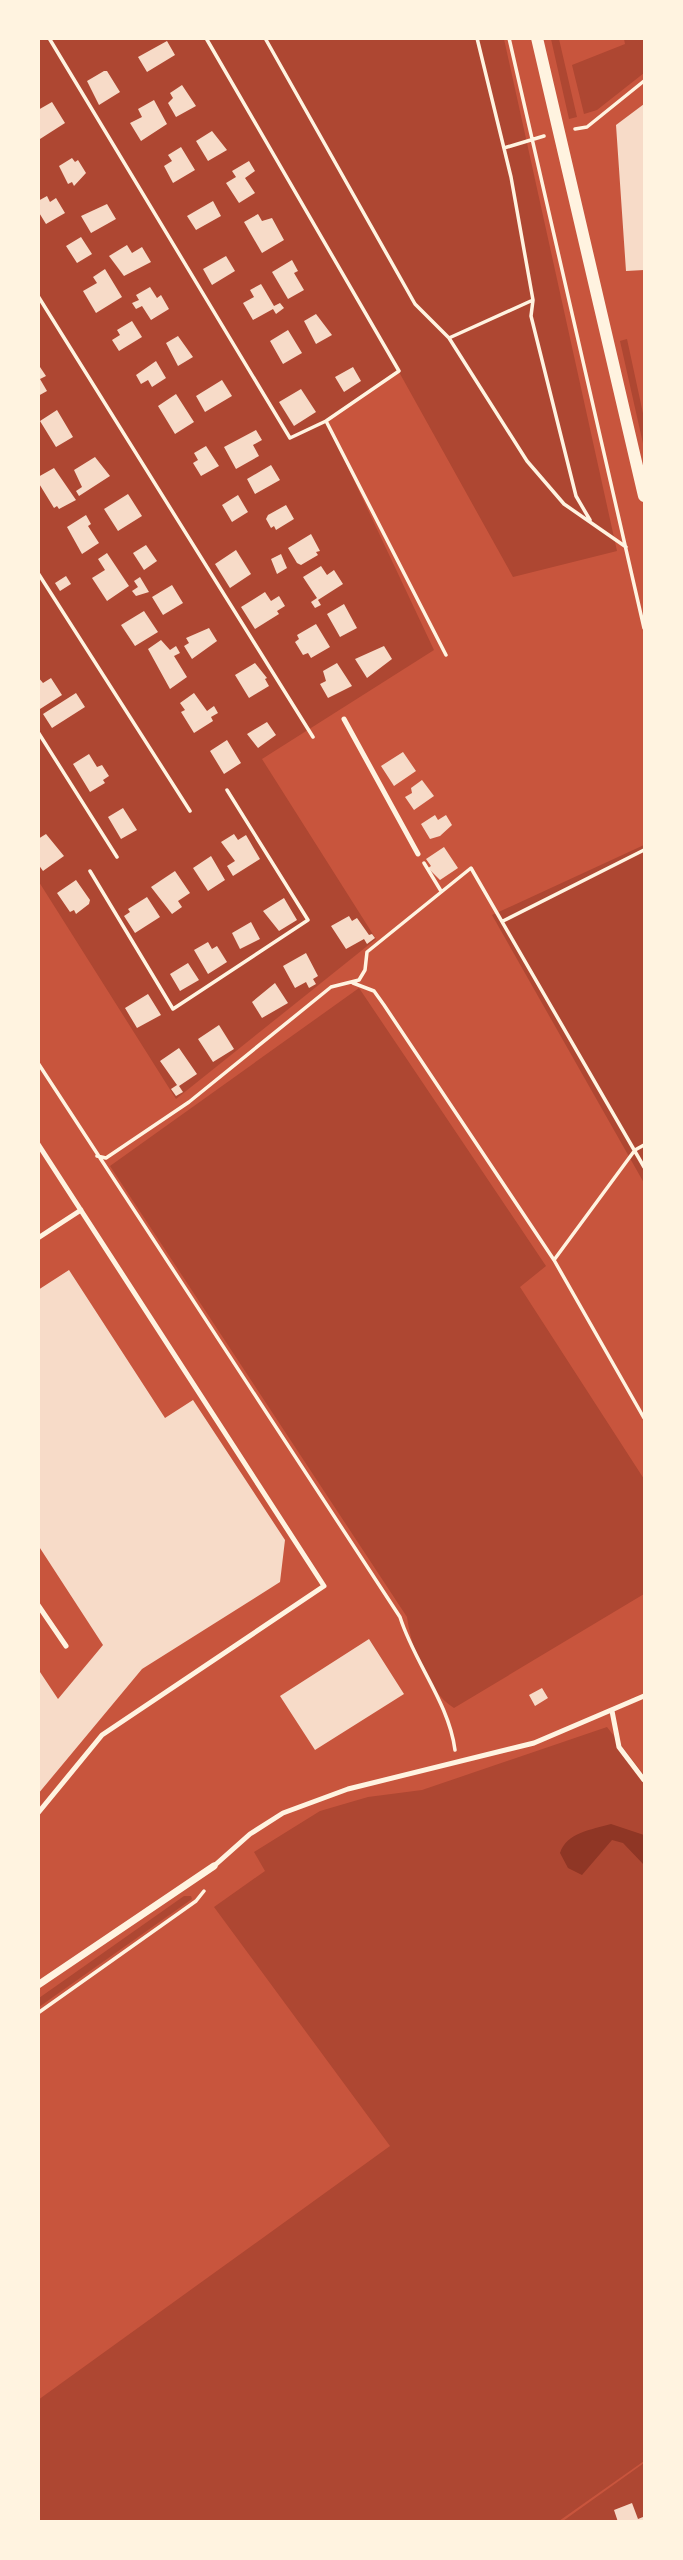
<svg xmlns="http://www.w3.org/2000/svg" width="683" height="2560" font-family="Ubuntu,sans-serif">
  <rect width="100%" height="100%" fill="#c8553d"/>
  <!-- green -->
  <path fill="#ae4732" d="M39,39H504L617,551L513,577L399,372L326,421L434,650L262,759L376,939L176,1099L39,882Z
    M551,39H559L577,117L569,119Z
    M624,39H644V73L597,110L584,114L572,65L625,44Z
    M627,339L644,418V448L620,341Z
    M644,845V1183L492,915Z
    M359,988L546,1266L520,1287L644,1479V1594L454,1708C427,1691 411,1647 407,1617L110,1166Z
    M607,1727L644,1775V2461L559,2521H39L38,2400L390,2146L214,1907L265,1871L254,1852L320,1811L368,1797L422,1790Z
    M184,1896H191L192,1899L39,2007V1998Z
    M644,2463V2521H563Z"/>
  <!-- water -->
  <path fill="#8f3625" d="M611,1824L644,1835V1865L623,1843L612,1840L582,1875L568,1868L560,1853C567,1832 591,1830 611,1824Z"/>
  <!-- building -->
  <path fill="#f7dbc8" d="M167,41L175,55L147,72L138,57Z
    M104,71H107L120,92L99,105L87,81Z
    M182,85L196,106L176,117L168,103L173,98L170,93Z
    M154,100L167,124L141,141L130,123L142,117L138,109Z
    M52,102L65,123L40,139L38,110Z
    M644,104V270L626,271L616,125Z
    M212,131L227,150L208,161L196,141Z
    M181,147L195,170L173,183L164,166L172,161L168,155Z
    M72,158L75,162L78,160L86,173L74,186L72,182L68,184L59,166Z
    M249,161L255,171L245,178L255,193L239,203L226,183L236,177L232,171Z
    M47,196L50,202L56,198L65,213L46,224L38,211V201Z
    M213,201L221,216L196,230L187,216Z
    M107,204L116,219L91,233L81,216Z
    M258,214L262,221L272,218L284,240L262,253L244,222Z
    M81,237L92,254L77,263L66,246Z
    M127,245L132,253L142,247L151,262L124,276L109,256Z
    M226,256L235,271L212,285L203,269Z
    M292,260L298,271L294,273L304,290L288,299L272,272Z
    M105,269L122,297L96,313L83,291L97,283L93,277Z
    M261,284L274,306L280,303L284,308L276,314L273,309L253,320L243,303L254,297L250,290Z
    M150,287L157,298L161,295L169,309L151,320L142,306L136,309L132,303L139,300L136,295Z
    M316,314L332,335L316,344L304,321Z
    M132,321L142,337L119,351L112,340L120,335L117,330Z
    M288,330L302,353L283,364L270,341Z
    M178,336L193,357L178,366L166,343Z
    M156,361L166,378L152,387L148,380L141,384L136,375Z
    M38,364L46,376L40,379L47,391L38,396Z
    M353,367L361,381L344,392L335,377Z
    M222,380L232,396L205,412L196,396Z
    M301,389L316,412L294,426L279,402Z
    M176,394L194,422L175,434L158,406Z
    M57,410L73,437L56,447L40,421Z
    M256,430L262,440L253,445L259,456L236,469L224,447Z
    M206,446L219,466L201,476L193,463L198,460L194,453Z
    M95,457L110,476L79,496L76,491L82,487L74,470Z
    M271,465L280,480L255,494L247,479Z
    M54,468L76,500L59,509L57,506L54,508L38,482V477Z
    M128,494L142,516L118,531L104,509Z
    M238,495L248,512L232,522L222,505Z
    M286,505L294,519L276,530L274,526L271,528L266,519L268,515Z
    M86,515L91,524L88,526L99,543L82,554L67,527Z
    M311,534L320,551L316,552L318,555L301,565L297,563L288,548Z
    M146,545L157,561L144,570L133,553Z
    M236,550L251,574L230,588L215,564Z
    M107,553L129,586L107,601L92,578L105,570L98,559Z
    M281,554L287,568L277,574L271,559Z
    M321,566L327,575L334,570L343,584L318,600L321,605L315,608L311,602L317,598L303,577Z
    M66,576L71,584L60,591L55,583Z
    M140,577L149,592L136,596L132,591L138,587L134,581Z
    M172,585L183,603L163,615L152,597Z
    M265,592L271,601L279,596L285,606L277,611L279,614L255,629L241,607Z
    M344,604L357,628L340,637L327,614Z
    M144,611L158,632L135,646L121,625Z
    M316,624L330,647L311,658L308,653L303,655L295,642L299,639L297,635Z
    M209,628L217,641L192,659L184,646L189,643L186,638Z
    M161,640L170,650L176,646L180,653L174,656L187,677L170,689L148,649Z
    M384,646L392,659L367,678L355,659Z
    M255,663L267,678L265,679L269,686L249,698L235,675Z
    M337,663L352,686L328,698L320,684L326,681L323,671Z
    M38,677L43,683L51,678L62,695L40,709Z
    M76,693L85,707L52,728L43,714Z
    M194,693L207,711L214,706L218,713L211,717L213,721L194,733L181,712L185,710L180,703Z
    M267,722L276,735L258,748L247,734Z
    M227,740L241,763L224,774L210,751Z
    M403,752L416,771L394,786L381,766Z
    M89,754L97,767L102,765L109,776L103,780L105,783L90,792L73,764Z
    M422,780L434,796L414,810L405,797L412,793L411,788Z
    M123,808L137,830L121,839L108,817Z
    M435,815L438,820L446,815L452,825L440,836L430,839L421,824Z
    M46,834L64,856L43,871L38,864V839Z
    M234,834L238,840L246,835L260,859L233,876L227,866L235,861L221,842Z
    M444,847L458,868L440,880L428,868L431,866L426,859Z
    M211,856L225,880L208,891L193,868Z
    M175,871L190,893L178,901L182,907L172,914L151,887Z
    M76,880L90,900L89,904L76,914L74,910L70,912L57,893Z
    M147,897L160,917L135,933L124,916L130,912L128,909Z
    M284,898L297,920L279,931L263,911Z
    M349,916L352,921L357,918L369,935L372,934L375,938L367,944L364,939L346,949L331,926Z
    M251,922L260,939L240,949L232,933Z
    M208,942L212,949L217,946L227,962L208,974L194,950Z
    M306,953L318,976L313,979L316,984L309,988L306,982L295,988L283,966Z
    M188,963L199,980L180,991L170,974Z
    M275,983L288,1003L262,1018L252,1002Z
    M148,994L161,1015L137,1028L125,1008Z
    M219,1025L234,1049L213,1062L198,1039Z
    M179,1048L197,1074L179,1086L183,1092L176,1096L171,1089L177,1085L160,1061Z
    M69,1270L165,1418L193,1400L285,1540L280,1582L142,1669L38,1794V1669L58,1699L103,1645L38,1545V1290Z
    M369,1639L404,1694L315,1750L280,1696Z
    M542,1688L548,1698L535,1706L529,1695Z
    M632,2503L638,2519L643,2517L644,2522H618L614,2510Z"/>
  <g fill="none" stroke-linecap="round" stroke-linejoin="round">
    <!-- path -->
    <path stroke="#fff3e0" stroke-width="3.5" d="M49,38L290,438L326,421L446,655
      M206,38L399,371L326,421
      M265,38L415,304L449,338L527,461L564,504L626,547
      M509,38L644,628
      M575,129L587,127L644,81
      M504,148L544,136
      M38,296L313,737
      M533,300L531,316L576,496L590,520
      M449,338L533,300L511,177L477,38
      M38,573L190,811
      M38,732L117,857
      M424,863L441,891
      M90,871L173,1009L308,920L227,790
      M503,921L644,850
      M353,983L374,991L384,1005L554,1260L644,1418
      M38,1063L400,1617C414,1662 449,1703 455,1750
      M97,1156L106,1158L189,1102L331,987L359,980L365,970L367,952L471,868L644,1167
      M554,1260L635,1150L644,1145
      M38,2013L196,1901L204,1891"/>
    <!-- service -->
    <path stroke="#fff3e0" stroke-width="5" d="M344,719L418,854
      M38,1144L324,1586L102,1735L38,1813
      M38,1238L81,1210
      M38,1605L66,1646
      M612,1711L619,1747L644,1780
      M214,1866L250,1834L283,1813L348,1789L534,1743L644,1696"/>
    <!-- minor -->
    <path stroke="#fff3e0" stroke-width="7" d="M38,1985L214,1866"/>
    <!-- tertiary -->
    <path stroke="#fff3e0" stroke-width="12" d="M537,38L644,496"/>
  </g>
  <!-- border -->
  <rect width="683" height="2560" fill="none" stroke="#fff3e0" stroke-width="80"/>
</svg>
